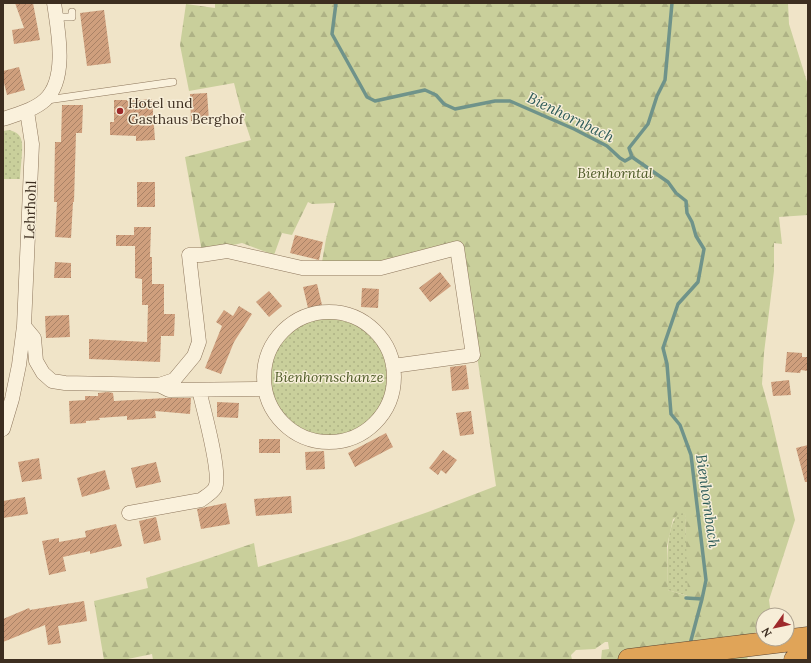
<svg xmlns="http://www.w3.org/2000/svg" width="811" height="663" font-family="Lora,serif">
  <defs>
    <pattern id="forest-firs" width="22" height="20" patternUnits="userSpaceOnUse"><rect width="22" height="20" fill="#c9cf9b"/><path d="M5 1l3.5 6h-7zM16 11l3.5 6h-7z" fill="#aeb285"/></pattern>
    <pattern id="park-dots" width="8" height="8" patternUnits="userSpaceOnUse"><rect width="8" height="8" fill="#c9cf9b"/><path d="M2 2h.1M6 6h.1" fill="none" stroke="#aeb285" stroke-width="1.8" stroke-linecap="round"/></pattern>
    <pattern id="building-hatch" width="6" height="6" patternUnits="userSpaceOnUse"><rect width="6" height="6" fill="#cf9f7d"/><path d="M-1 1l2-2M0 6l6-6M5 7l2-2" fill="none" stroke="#a98266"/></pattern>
  </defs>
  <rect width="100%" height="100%" fill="#f0e4c8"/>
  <!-- forest -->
  <path fill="url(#forest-firs)" fill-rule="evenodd" d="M215,3H788L789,24L808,85V215L779,217L782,244L774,243V271L764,353L762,384L769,409L795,520L769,600L771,615H763V632H755L747,660H601L602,650L609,649L608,642H605L595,649L576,650L571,655L572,660H153L152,654L123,660H104L94,601L148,588L146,578L201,561L254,543L258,567L350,539L428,512L496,486L461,245L381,262H322L326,239L335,203L312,204L308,202L292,235L282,233L274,255L242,243L202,252L185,157L251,140L241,110L234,83L189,91L180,45L186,4L215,8ZM685,513L687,596L668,590L667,546L673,519Z"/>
  <!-- park -->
  <path fill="url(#park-dots)" d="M9,130C14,131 20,134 21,139C24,146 20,170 20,179H3V131Z
    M269 377a60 60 0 1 1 120 0a60 60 0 1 1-120 0Z
    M685,513L688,596L668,590C668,570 664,530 678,514Z"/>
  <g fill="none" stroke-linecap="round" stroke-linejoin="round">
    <!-- stream -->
    <path stroke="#6f938a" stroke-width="3.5" d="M336,3L332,34L367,97L375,101L425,90L436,95L444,104L455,109L495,101H510L574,129L607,146L620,158L625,161L632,157L668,182L676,193L686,201L687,213L692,222L696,236L704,249L698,282L678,304L663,348L667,364L671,414L680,425L691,455L706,580L702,599L690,644
      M632,157L629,148L648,124L657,96L665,80L672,3
      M686,598L702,599"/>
  </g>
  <!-- building -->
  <path fill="url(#building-hatch)" d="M15,3H33L40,40L14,44L12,30L24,28Z
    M104,10L111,63L87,66L80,13Z
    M19,67L25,90L7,95L3,79V71Z
    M207,93L209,120L191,121L190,94Z
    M152,99L155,140L136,141V136L110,135V122H114V100H127V101Z
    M62,105H83L82,133H76L74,202H73L71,238L55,237L57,202H54L55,142H61Z
    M137,182H155V207H137Z
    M134,227H151L150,257H152V284H164V314H175L174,336H161L160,362L89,359V339L147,342L148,305H142V279L135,278V246H116V235H134Z
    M295,235L323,242L319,260L290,253Z
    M55,262L71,263V278H54Z
    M440,272L451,286L430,302L419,288Z
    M317,284L322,305L308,308L303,287Z
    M362,288L379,289L378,308L361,307Z
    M269,291L282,306L269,317L256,302Z
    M239,306L252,314L234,342L221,374L205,368L222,326L216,322L224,310L233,316Z
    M69,315L70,337L46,338L45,316Z
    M787,352L802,353V357H808V371L801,370L800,373L785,372Z
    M466,365L469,389L452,391L450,367Z
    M789,380L791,395L773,396L771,382Z
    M108,392L113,393L114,401L166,398H191L190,414L155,411L156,418L127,420V416L99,418L100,420L86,421V423L70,424L69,401L85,400V396H98V393Z
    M217,402L239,403L238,418L217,417Z
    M471,411L474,434L460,436L456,413Z
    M386,433L393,447L355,467L348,453Z
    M259,439H280V453H259Z
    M808,445V482H805L796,448Z
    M443,450L457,460L446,474L441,470L438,475L429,468Z
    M324,451L325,469L306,470L305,452Z
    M39,458L42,479L22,482L18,462Z
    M156,462L161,482L136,488L131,468Z
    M105,470L110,489L82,497L77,478Z
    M291,496L292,513L256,516L254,499Z
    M25,497L28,514L3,518V501Z
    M226,503L230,524L201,529L197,509Z
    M156,517L161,540L144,544L139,521Z
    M116,524L122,546L90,554V551L63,557L66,571L49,575L42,541L59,538V542L86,537L85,531Z
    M84,601L87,621L58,626L61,643L48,645L45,625L3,642V619L29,608L30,610Z"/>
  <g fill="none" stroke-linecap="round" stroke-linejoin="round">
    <!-- lane casing -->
    <g stroke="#8d765c" stroke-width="8">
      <path id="lane" d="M56,17H72V12
        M47,100L173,82"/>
    </g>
    <!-- street casing -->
    <g stroke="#8d765c" stroke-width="15">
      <path id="street" d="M3,119C17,114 34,110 45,100C68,79 58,30 54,3
        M264 377a65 65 0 1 1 130 0a65 65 0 1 1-130 0Z
        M24,326L34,338L36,361L43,373L52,381L65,383L159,385L169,390L265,389
        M159,385L174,380L194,356L199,342L189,255H201L227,251L302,268H381L457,248L473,355L393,366
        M3,429L12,399L19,365L24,326L32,144L27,111
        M129,513L201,500C206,496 212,493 215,488C222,475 203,407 199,390"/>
    </g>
    <!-- highway casing -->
    <g stroke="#5b4430" stroke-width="23">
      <path id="highway" d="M629,660L808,638
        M795,660L808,658"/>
    </g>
    <!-- lane -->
    <use href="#lane" stroke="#faf1dc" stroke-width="7"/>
    <!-- street -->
    <use href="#street" stroke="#faf1dc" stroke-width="14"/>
    <!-- highway -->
    <use href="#highway" stroke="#e0a458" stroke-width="22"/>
  </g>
  <!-- markers -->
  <circle fill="#9e2a2b" stroke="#f7eed8" stroke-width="1.5" cx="120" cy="111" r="4"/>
  <g text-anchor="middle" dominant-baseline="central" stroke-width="3" stroke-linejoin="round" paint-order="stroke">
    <!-- poi labels -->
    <g font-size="14" fill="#3d2e20" stroke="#f7eed8" text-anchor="start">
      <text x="128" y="103">Hotel und<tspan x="128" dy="16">Gasthaus Berghof</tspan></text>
    </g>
    <!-- park labels -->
    <g font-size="14" font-style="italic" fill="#4d5a26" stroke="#f7eed8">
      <text x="615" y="173">Bienhorntal</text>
      <text x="329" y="377">Bienhornschanze</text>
    </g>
    <!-- street labels -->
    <g font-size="14" fill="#3d2e20" stroke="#f7eed8">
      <text transform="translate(30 210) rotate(-88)">Lehrhohl</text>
    </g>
    <!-- water labels -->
    <g font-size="15" font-style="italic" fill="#2f5d5a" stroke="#f7eed8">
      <text transform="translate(571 117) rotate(26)">Bienhornbach</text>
      <text transform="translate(708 501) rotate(82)">Bienhornbach</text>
    </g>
  </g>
  <!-- border -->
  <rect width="811" height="663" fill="none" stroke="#3d2e20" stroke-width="8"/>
  <!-- north arrow -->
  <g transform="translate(775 627) rotate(237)"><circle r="19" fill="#f7eed8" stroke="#ada18e"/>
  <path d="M0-3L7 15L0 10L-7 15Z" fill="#9e2a2b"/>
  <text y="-6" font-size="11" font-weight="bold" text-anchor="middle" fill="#3d2e20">N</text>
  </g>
</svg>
